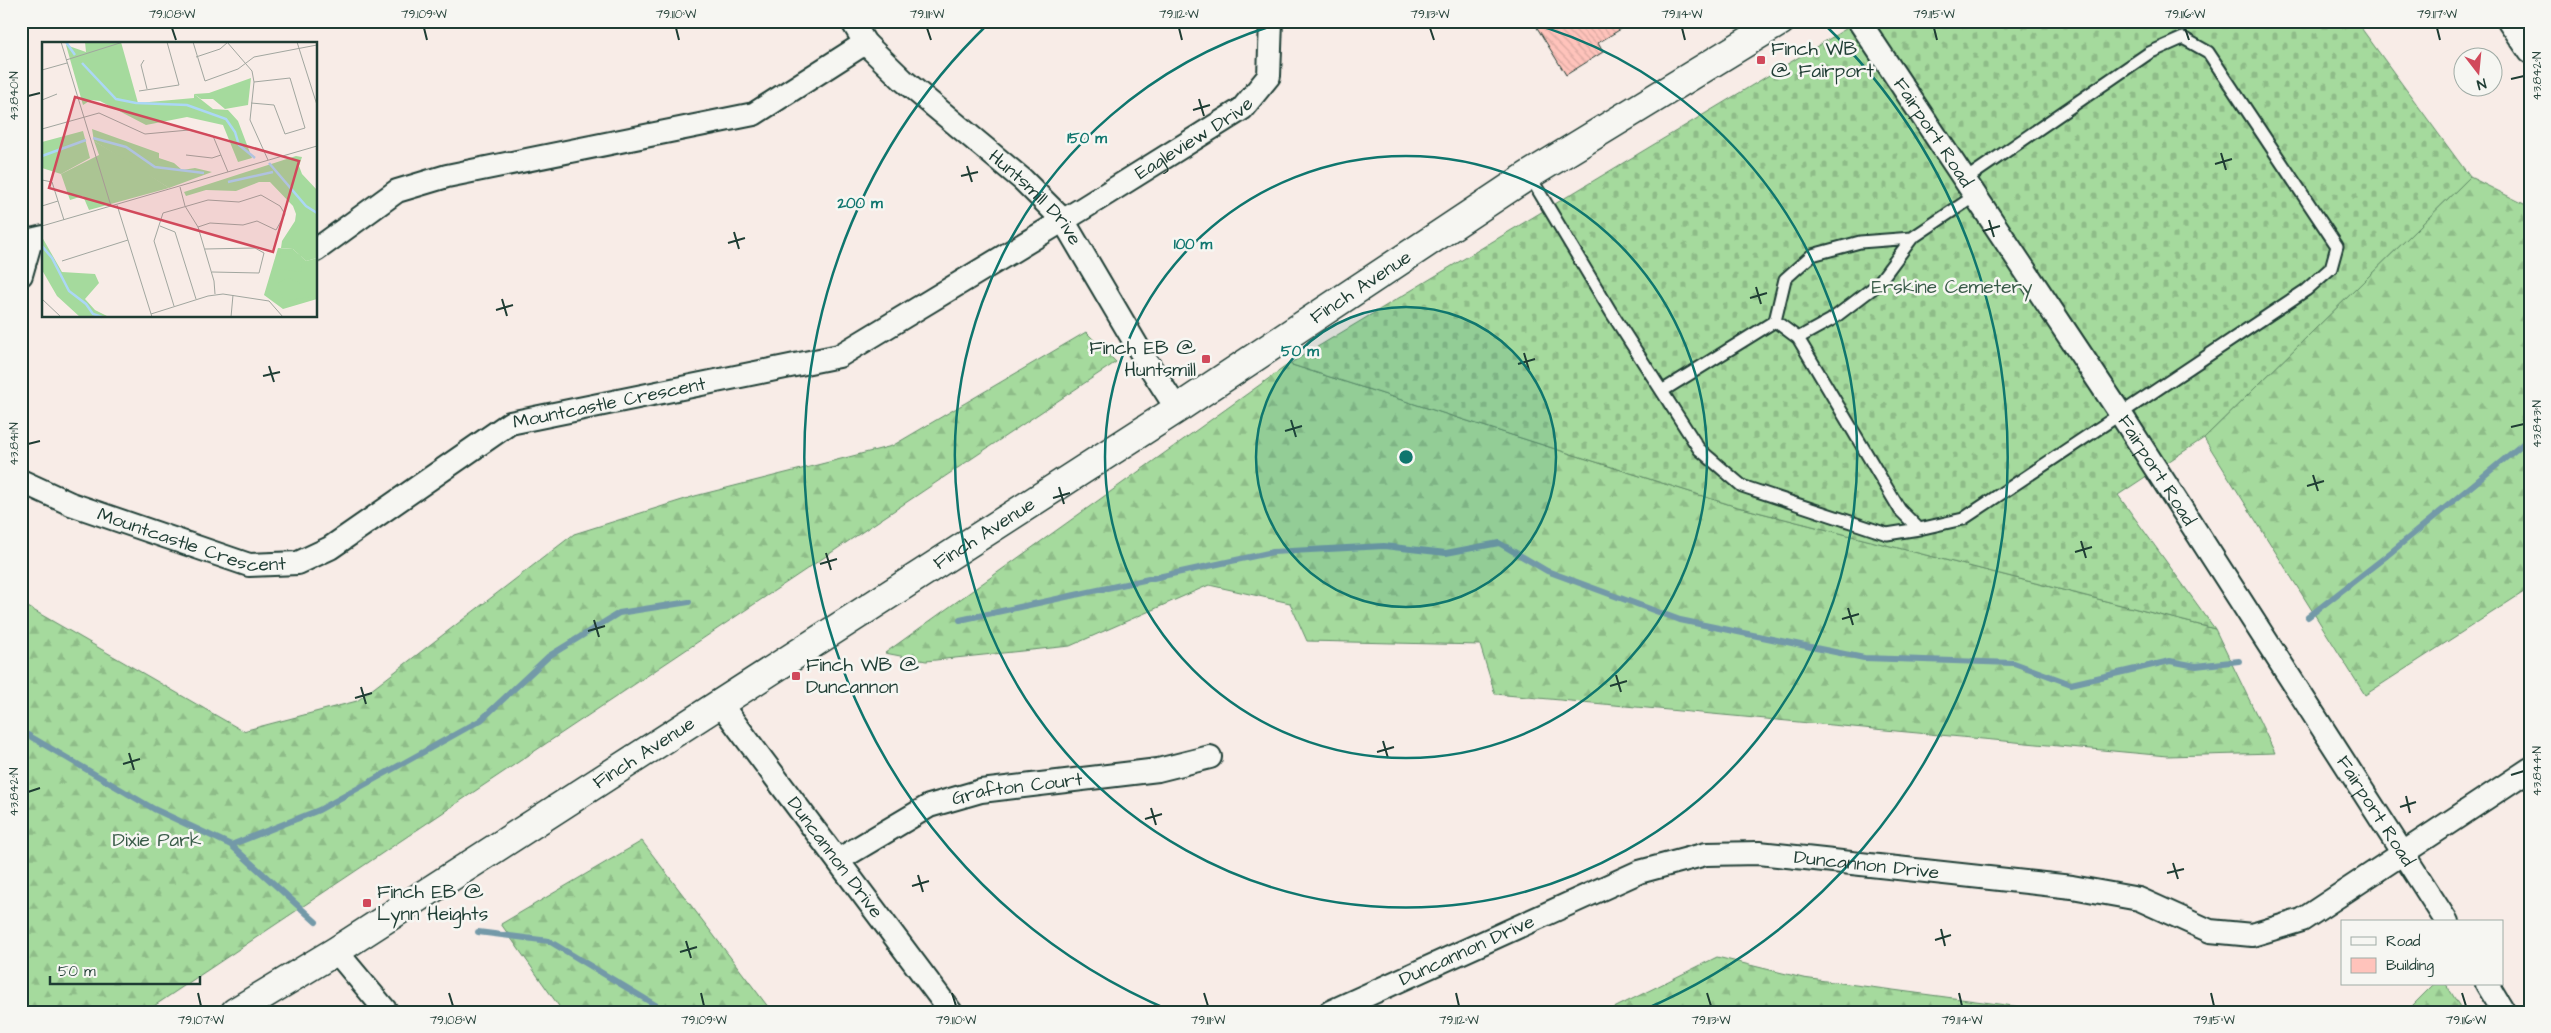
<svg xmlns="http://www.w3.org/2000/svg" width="2551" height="1033" font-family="'Architects Daughter',sans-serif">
  <defs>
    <pattern id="forest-firs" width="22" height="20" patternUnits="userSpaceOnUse" patternTransform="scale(1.25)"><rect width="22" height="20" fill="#a5da9d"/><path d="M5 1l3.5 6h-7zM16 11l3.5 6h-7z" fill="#8ebc88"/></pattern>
    <pattern id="cemetery-stones" width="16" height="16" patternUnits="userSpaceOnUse" patternTransform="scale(1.25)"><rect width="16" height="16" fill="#a5da9d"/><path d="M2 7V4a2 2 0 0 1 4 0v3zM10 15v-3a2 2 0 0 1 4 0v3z" fill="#8ebc88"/></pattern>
    <pattern id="building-back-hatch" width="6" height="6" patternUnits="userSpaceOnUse" patternTransform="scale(1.25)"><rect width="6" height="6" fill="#ffc3bb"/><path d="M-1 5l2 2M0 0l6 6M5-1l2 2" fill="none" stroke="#daa8a1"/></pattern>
  </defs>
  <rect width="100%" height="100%" fill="#f8ece7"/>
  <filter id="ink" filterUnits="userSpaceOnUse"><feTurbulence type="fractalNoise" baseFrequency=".02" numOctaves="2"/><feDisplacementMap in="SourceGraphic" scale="10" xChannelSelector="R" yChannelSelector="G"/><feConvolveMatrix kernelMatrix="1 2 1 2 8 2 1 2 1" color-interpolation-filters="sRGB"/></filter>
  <g filter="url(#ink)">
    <!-- forest -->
    <path fill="url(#forest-firs)" stroke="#628c68" d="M2470,177L2530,207V588L2365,695L2204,438Z
      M1086,332L1116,362L145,1012H21V603L243,731L357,701L574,534L695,496L892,446Z
      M1289,364L1734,506L2215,629L2275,753L2167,756L1495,694L1480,645L1307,641L1290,603L1209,585L1070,646L926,661L885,653Z
      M642,841L772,1012H563L501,924Z
      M1717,957L1803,978L2058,1012H1606Z
      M2434,984H2446L2463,1012H2406Z"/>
    <!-- cemetery -->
    <path fill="url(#cemetery-stones)" stroke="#628c68" d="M1859,21H2356L2470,177L2204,438L2118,495L2215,629L1734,506L1289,364Z"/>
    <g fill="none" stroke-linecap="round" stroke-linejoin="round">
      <!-- stream -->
      <path stroke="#7399a8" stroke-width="6" d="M2308,617L2384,558L2530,438
        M960,620L1273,552L1384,546L1446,553L1499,543L1547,571L1680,620L1864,658L2014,663L2071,684L2170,661L2196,666L2239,661
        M21,731L154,809L231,845L316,922
        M231,845L319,810L481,720L549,656L619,613L689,602
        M478,932L549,941L667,1012"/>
    </g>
    <!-- building -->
    <path fill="url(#building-back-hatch)" stroke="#1f3d34" d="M1533,21H1634L1598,43L1603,52L1566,75Z"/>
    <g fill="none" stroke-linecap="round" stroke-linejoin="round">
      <!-- lane casing -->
      <g stroke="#1f3d34" stroke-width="15">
        <path id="lane" d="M1529,175L1611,312L1699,449L1742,486L1887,534L1919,529
          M1912,238L1877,285L1831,320L1798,338L1900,510L1919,529L1963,519L2306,290L2331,268L2337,246L2208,52L2183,38L2149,53L1966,179
          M1775,321L1798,338
          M1662,391L1775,321L1785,279L1812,255L1860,242L1912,238L1976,195"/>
      </g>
      <!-- street casing -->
      <g stroke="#1f3d34" stroke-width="26">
        <g id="street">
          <path id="s1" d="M852,21L865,43L903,80L1023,180L1063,220L1143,356L1177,409"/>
          <path id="s2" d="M1859,21L2120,413L2447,922"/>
          <path d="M2509,21L2530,52"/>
          <path d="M316,250L397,191L447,176L754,114L865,43"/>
          <path d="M21,275L31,240L44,237"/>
          <path id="s3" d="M21,481L71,504L249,565L298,563L330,548L510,423L839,356L1082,209L1242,109L1269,76L1271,21"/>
          <path id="s4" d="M719,702L951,1012"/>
          <path id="s5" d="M838,860L929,806L981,791L1158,770L1210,757"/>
          <path d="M336,951L387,1012"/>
          <path d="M2487,984L2504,1012"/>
          <path id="s6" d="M1330,1012L1639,872L1706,854L1759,853L2072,887L2139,899L2210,931L2252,935L2302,920L2530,769"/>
        </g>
      </g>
      <!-- secondary casing -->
      <g stroke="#1f3d34" stroke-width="31">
        <g id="secondary">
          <path id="s7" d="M235,1012L336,951L1177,409L1529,175L1781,21"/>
        </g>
      </g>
      <!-- path -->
      <path stroke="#1f3d34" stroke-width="3" stroke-dasharray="5 4" stroke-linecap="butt" d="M21,24L25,21
        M21,209L25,220"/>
      <!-- lane -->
      <use href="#lane" stroke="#f6f6f2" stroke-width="11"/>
      <!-- street -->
      <use href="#street" stroke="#f6f6f2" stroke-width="22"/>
      <!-- secondary -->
      <use href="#secondary" stroke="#f6f6f2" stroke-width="28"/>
    </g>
  </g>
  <!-- ticks -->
  <path fill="none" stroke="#1f3d34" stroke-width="2" d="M172,28L176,40M424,28L427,40M676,28L679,40M927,28L931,40M1179,28L1182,40M1430,28L1434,40M1682,28L1685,40M1934,28L1937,40M2185,28L2189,40M2437,28L2440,40M2511,79L2524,76M28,96L40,93M1199,99L1204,116M1193,110L1210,105M2221,153L2226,170M2215,164L2232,159M967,166L972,182M961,176L978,172M1989,220L1994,237M1983,231L2000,226M734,232L739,249M728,243L745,238M1756,287L1761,304M1750,298L1767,293M502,299L507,316M496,310L513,305M1524,353L1529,370M1518,364L1535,359M269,366L274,382M263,376L280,372M1291,420L1296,437M2511,427L2524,424M1285,431L1302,426M28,444L40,441M2313,475L2318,491M2307,486L2324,481M1059,487L1064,504M1053,498L1070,493M2081,541L2086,558M2075,552L2092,547M826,553L831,570M820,564L837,559M1848,608L1853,625M1842,619L1859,614M594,620L599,637M588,631L605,626M1616,675L1621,692M1610,686L1627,681M361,687L366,704M355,698L372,693M1383,741L1388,758M1377,752L1394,747M129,753L134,770M123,764L140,759M2511,775L2524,771M28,792L40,788M2406,796L2410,813M2400,807L2416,802M1151,808L1156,825M1145,819L1162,814M2173,863L2178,879M2167,873L2184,869M918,875L923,892M912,886L929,881M1941,929L1945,946M1935,940L1951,935M686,941L691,958M680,952L697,947M198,993L201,1006M449,993L453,1006M701,993L704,1006M952,993L956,1006M1204,993L1208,1006M1456,993L1459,1006M1707,993L1711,1006M1959,993L1962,1006M2211,993L2214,1006M2462,993L2466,1006"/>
  <!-- distance rings -->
  <circle cx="1406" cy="457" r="150" fill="#0f766e" fill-opacity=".12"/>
  <g fill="none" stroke="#0f766e" stroke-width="2.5">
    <circle cx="1406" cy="457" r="150"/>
    <circle cx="1406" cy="457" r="301"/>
    <path d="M1523 21A451 451 0 1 1 1289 21"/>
    <path d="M1171 1011A602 602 0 0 1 988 24M1824 24A602 602 0 0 1 1641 1011"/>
  </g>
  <!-- markers -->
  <g fill="#d1495b" stroke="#f6f6f2" stroke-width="2">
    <rect x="1756" y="55" width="10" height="10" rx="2.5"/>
    <rect x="1201" y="354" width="10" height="10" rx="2.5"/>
    <rect x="791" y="671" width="10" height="10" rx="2.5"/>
    <rect x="362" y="898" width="10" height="10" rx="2.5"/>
  </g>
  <g text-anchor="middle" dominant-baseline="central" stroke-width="5" stroke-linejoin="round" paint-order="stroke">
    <!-- poi labels -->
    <g font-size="19" fill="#1f3d34" stroke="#f6f6f2" text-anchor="start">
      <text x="1771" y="49">Finch WB<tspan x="1771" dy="22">@ Fairport</tspan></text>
      <text x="1196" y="348" text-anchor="end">Finch EB @<tspan x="1196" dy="22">Huntsmill</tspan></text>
      <text x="806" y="665">Finch WB @<tspan x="806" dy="22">Duncannon</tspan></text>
      <text x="377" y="892">Finch EB @<tspan x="377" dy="22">Lynn Heights</tspan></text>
    </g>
    <!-- street labels -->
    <g font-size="19" fill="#1f3d34" stroke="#f6f6f2">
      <text stroke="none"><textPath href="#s2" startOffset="134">Fairport Road</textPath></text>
      <text stroke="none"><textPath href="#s3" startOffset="1299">Eagleview Drive</textPath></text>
      <text stroke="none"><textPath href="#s1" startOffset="256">Huntsmill Drive</textPath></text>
      <text stroke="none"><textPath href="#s7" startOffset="1339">Finch Avenue</textPath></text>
      <text stroke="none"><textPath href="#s3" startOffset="648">Mountcastle Crescent</textPath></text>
      <text stroke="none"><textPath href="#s2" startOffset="539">Fairport Road</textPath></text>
      <text stroke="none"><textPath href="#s7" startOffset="889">Finch Avenue</textPath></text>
      <text stroke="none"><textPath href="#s3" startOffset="182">Mountcastle Crescent</textPath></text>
      <text stroke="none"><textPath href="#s7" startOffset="484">Finch Avenue</textPath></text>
      <text stroke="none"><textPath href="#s5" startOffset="196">Grafton Court</textPath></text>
      <text stroke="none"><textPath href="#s2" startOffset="944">Fairport Road</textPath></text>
      <text stroke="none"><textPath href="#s4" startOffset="194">Duncannon Drive</textPath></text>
      <text stroke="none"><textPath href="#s6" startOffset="570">Duncannon Drive</textPath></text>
      <text stroke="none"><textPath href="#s6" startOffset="150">Duncannon Drive</textPath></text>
    </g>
    <!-- park labels -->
    <g font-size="19" fill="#3a5c49" stroke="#f6f6f2">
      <text x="1952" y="287">Erskine Cemetery</text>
      <text x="157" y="840">Dixie Park</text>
    </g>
  </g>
  <!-- overview -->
  <g transform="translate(42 42)">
    <rect width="275" height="275" fill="#f8ece7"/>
    <path d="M43,0H79L96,61L152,56V52L171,67L186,68L196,79L210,116L196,120L181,83L145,75L104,83L58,59L49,58L41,63L24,3L44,10ZM50,87L117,111V116L132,121L140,128L153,126L170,130L127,146L52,99ZM41,89L48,116L19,132L0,126V100ZM254,114L260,115L257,124L260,132L275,148V216L264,219L251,207L239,206L240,199L253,179L254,172L251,164L228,140H217L194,149L164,148L144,154L142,150ZM0,195L20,230L53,232L57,241L43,257L53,268L67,275H38L15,254L0,228Z" fill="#a5da9d"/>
    <path d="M52,99L91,122L127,146L47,168L41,154L28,158L19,132L57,113Z" fill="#a5da9d"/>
    <path d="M209,36L206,63L183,67L171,57H159L152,52L167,51ZM236,206L251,207L264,219L275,216V257L241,267L222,253Z" fill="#a5da9d"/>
    <path d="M239,207L259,213L260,230L237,227ZM246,236L260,242L267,255L242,259L236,241Z" fill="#a5da9d"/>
    <path fill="none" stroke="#abd7f6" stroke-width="2.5" d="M24,0L33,13M40,21L74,57L94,61L145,63L184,77L193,90L197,103L213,116M51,96L84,105L113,125L162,131M0,114L44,98M227,121L264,164L275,171M186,140L231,130M0,204L10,216L27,249L44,262L51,272L60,275"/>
    <path fill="none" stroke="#a1a69f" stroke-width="1" d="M19,0L69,164M151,0L163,39L196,27L212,15L275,3M185,0L210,29L212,40L208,78L226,118M255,0L275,63M154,15L178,7L186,0M24,18L81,0M102,18L99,23L105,47M0,28L25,21M97,49L137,43L125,0M0,58L15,52M209,61L232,63L243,92L263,86L248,36L212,40M0,87L57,71L103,92L147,88L171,94L186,130M144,113L170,116L179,113M0,138L10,140L22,178M138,145L143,164L156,185L172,239L173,252M75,163L110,275M0,164L16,159M0,184L275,104M118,184L133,190L154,257M163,207L213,206L222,211L217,231L170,230M20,219L86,198M0,257L19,275M132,264L112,199L121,171L166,158L197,160L219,153L238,164L243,172L234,188L215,179L201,183L168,181L156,185M109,272L166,254L181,252L227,259L241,275M189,275L191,253"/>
    <path fill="#d1495b" fill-opacity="0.15" stroke="#d1495b" stroke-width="2.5" d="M33,55L257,119L231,210L7,146Z"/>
    <rect width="275" height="275" fill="none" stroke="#1f3d34" stroke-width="2.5"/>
  </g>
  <circle cx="1406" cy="457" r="8" fill="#0f766e" stroke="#f6f6f2" stroke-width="2.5"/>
  <g font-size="15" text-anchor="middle" font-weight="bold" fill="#0f766e" stroke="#f6f6f2" stroke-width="5" stroke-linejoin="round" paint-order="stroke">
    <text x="1087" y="143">150 m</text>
    <text x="860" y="208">200 m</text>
    <text x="1193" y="249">100 m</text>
    <text x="1300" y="356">50 m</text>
  </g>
  <!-- margin -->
  <rect width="2551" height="1033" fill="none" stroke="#f6f6f2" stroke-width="55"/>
  <!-- legend -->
  <rect x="2341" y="920" width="162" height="65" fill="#f6f6f2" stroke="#a0aca6"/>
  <rect x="2351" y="937" width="25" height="8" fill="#f6f6f2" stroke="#a0aca6"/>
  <text x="2386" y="946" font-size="15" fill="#1f3d34">Road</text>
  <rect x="2351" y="958" width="25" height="15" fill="#ffc3bb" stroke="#a0aca6"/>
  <text x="2386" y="970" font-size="15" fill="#1f3d34">Building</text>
  <!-- north arrow -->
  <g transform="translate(2478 72) rotate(164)"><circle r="24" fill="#f6f6f2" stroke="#a0aca6"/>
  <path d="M0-4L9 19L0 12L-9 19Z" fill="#d1495b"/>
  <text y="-8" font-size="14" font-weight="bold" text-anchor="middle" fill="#1f3d34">N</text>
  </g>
  <!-- scale -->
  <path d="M50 976v8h150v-8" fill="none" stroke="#1f3d34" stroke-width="2.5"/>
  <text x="58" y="976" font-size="15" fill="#1f3d34" stroke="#f6f6f2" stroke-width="4" paint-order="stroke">50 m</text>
  <rect x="28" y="28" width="2496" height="978" fill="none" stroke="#1f3d34" stroke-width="2"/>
  <g font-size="12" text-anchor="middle" fill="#1f3d34">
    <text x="172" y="18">79.108°W</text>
    <text x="424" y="18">79.109°W</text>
    <text x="676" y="18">79.110°W</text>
    <text x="927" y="18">79.111°W</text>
    <text x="1179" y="18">79.112°W</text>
    <text x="1430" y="18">79.113°W</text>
    <text x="1682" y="18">79.114°W</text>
    <text x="1934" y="18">79.115°W</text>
    <text x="2185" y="18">79.116°W</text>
    <text x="2437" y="18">79.117°W</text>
    <text transform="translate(2537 76) rotate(-90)" y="4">43.842°N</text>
    <text transform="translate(14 96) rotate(-90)" y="4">43.840°N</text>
    <text transform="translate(2537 424) rotate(-90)" y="4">43.843°N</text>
    <text transform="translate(14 444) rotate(-90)" y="4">43.841°N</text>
    <text transform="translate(2537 771) rotate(-90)" y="4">43.844°N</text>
    <text transform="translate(14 792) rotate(-90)" y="4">43.842°N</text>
    <text x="201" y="1024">79.107°W</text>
    <text x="453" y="1024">79.108°W</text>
    <text x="704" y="1024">79.109°W</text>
    <text x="956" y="1024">79.110°W</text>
    <text x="1208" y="1024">79.111°W</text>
    <text x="1459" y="1024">79.112°W</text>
    <text x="1711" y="1024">79.113°W</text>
    <text x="1962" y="1024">79.114°W</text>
    <text x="2214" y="1024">79.115°W</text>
    <text x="2466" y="1024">79.116°W</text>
  </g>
</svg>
